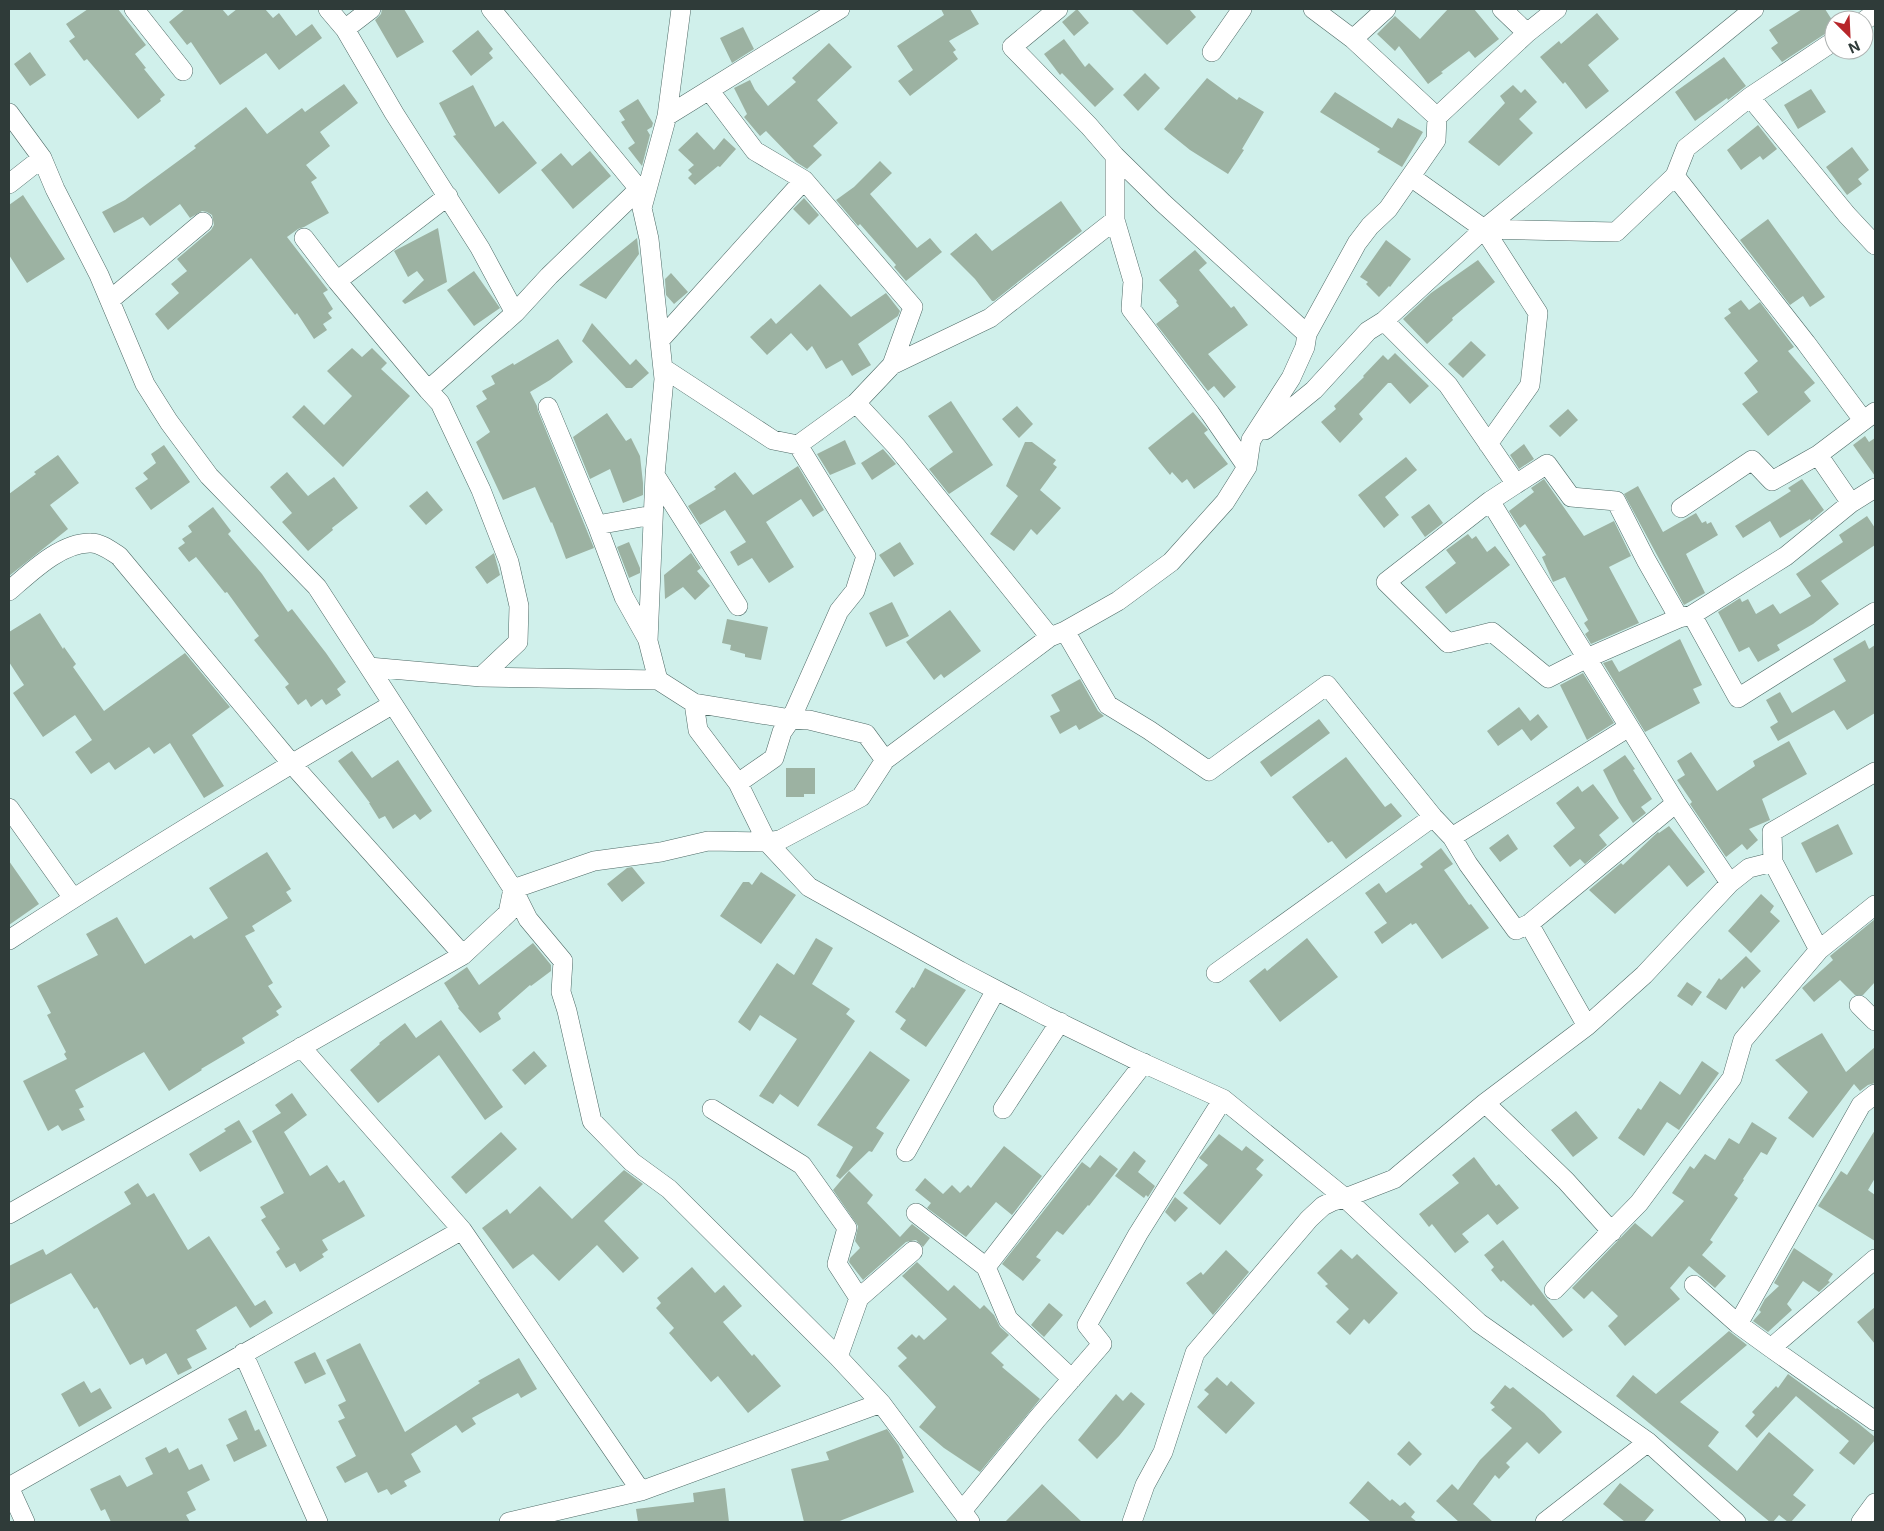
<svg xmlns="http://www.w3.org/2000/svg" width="1884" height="1531" font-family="Inter,sans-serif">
  <rect width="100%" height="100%" fill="#d0f0eb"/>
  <!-- building -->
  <path fill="#9cb2a2" d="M88,9H118L146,45L135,54L146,68L144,69L165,95L160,99L161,101L138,119L87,59L84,61L69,41L75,37L66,24Z
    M185,9H222L228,16L237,9H265L273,18L279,13L296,36L312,24L322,38L279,70L266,53L220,85L191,42L187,45L169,22Z
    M382,9H404L424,42L397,58L375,20L381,14Z
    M941,9H970L979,24L949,41L956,50L953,52L958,59L910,96L898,81L913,70L897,46L944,15Z
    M1077,9L1089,23L1074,36L1062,22Z
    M1131,9H1189L1196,17L1167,45Z
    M1448,9H1474L1499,39L1475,58L1469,51L1441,72L1443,73L1428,84L1399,46L1395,51L1377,34L1395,16L1420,39Z
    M1802,9H1825L1834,23V28L1782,62L1771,48L1778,43L1769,30Z
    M1597,13L1619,39L1588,65L1609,91L1586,109L1565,82L1563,84L1540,57L1559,41L1561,44Z
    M743,27L754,49L732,63L720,38Z
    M478,30L493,49L489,53L493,58L471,76L452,51Z
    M1064,39L1085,67L1089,63L1114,89L1095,107L1062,73L1060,75L1044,54Z
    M829,43L852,67L817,100L838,123L813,146L822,155L807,169L796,162L766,131L760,136L744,117L747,114L734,88L750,80L755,90L768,106L796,82L792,78Z
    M30,52L46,75L30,86L14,64Z
    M1724,57L1746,86L1728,100L1727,98L1695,121L1675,92Z
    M1145,73L1160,88L1138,111L1123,95Z
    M1207,78L1237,100L1239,97L1264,112L1242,149L1244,150L1228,174L1190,150L1164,129Z
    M344,84L358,103L320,132L330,146L306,165L317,178L311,182L329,213L304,227L298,229L287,237L328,290L323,293L333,309L328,313L332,318L323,324L327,330L314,339L297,313L295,315L251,258L168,330L155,314L179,293L171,284L187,271L177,259L211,230L214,225L212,215L207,212L202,211L190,218L180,204L150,226L143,217L114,233L102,212L125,200L196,148L194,146L246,107L267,134L302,108L305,112Z
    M473,85L495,127L503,121L537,163L499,194L453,136L456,135L439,103Z
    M1513,85L1521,93L1525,89L1537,102L1519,119L1533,133L1499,166L1468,142L1505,103L1500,96Z
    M1811,89L1826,112L1798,129L1784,105Z
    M1335,92L1392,128L1398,118L1423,132L1402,167L1377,152L1380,149L1320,112Z
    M638,99L653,123L652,127L647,130L650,135L642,166L628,148L635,143L621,122L625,120L619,111Z
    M1758,125L1777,149L1763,160L1760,156L1741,170L1727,150Z
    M697,132L714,150L724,138L736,149L720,167L718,166L695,185L688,178L692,174L688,170L694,165L678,150Z
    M1852,147L1869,170L1858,179L1862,184L1847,195L1826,167Z
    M590,151L611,176L573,209L541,170L561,153L572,166Z
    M880,161L892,173L870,194L917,248L930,238L942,252L906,281L894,267L896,265L860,224L858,226L836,200L854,187Z
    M23,195L65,259L27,283L9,255V205Z
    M804,198L819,215L809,225L793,209Z
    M1061,201L1082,231L994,301H992L975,279L950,254L976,233L992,251Z
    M1768,219L1825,297L1810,307L1803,296L1790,305L1740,240Z
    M438,228L447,282L405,304L402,301L424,280L417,271L408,277L394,251Z
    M637,238L639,254L606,299L579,285Z
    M1386,240L1411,259L1390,287L1389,286L1379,297L1366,284L1368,282L1360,277Z
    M1195,250L1207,263L1199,270L1231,308L1234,306L1248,325L1208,354L1236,387L1224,398L1214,386L1208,391L1156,324L1179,306L1176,302L1177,301L1159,280Z
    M1478,260L1495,282L1452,318L1453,320L1427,344L1403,319L1431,293Z
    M474,271L500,308L474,326L447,290Z
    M671,273L688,292L674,304L666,295L665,279Z
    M820,284L851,317L886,293L900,311L898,316L858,344L871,365L852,376L842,360L826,369L812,346L807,351L791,333L767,355L750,337L771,318L776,324Z
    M1741,300L1749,310L1760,302L1794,347L1788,351L1815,383L1804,392L1811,401L1768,436L1742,404L1758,392L1744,373L1758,361L1724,318L1731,313L1728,309Z
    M592,323L630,365L636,359L649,373L632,388H626L582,341Z
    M558,339L573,362L550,380L530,392L537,406L538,411L594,548L566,559L552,522L551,523L535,487L503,500L476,442L490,432L476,406L487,399L482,391L495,384L491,376L513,363L514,365Z
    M1471,341L1486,355L1463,378L1448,364Z
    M352,348L362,357L372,348L387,363L381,369L410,396L343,467L292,417L304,405L324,425L352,396L327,371Z
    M1395,353L1429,386L1410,404L1391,383H1388L1359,414L1363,419L1340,443L1321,422L1336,409L1334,406L1364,377L1363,376L1383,355L1388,360Z
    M951,401L993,465L949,494L929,469L953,452L928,416Z
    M1017,406L1033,424L1019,438L1002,419Z
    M1568,409L1578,420L1560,437L1549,426Z
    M1193,412L1208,430L1204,433L1228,464L1194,489L1187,479L1182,483L1172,472L1170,475L1148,448Z
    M607,413L626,441L631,438L640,456L643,483V495L623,503L610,469L590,479L573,437Z
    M1865,436L1869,442L1875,438V476L1853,445Z
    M845,440L856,464L830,475L817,454Z
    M1025,442H1032L1056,460L1053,464L1057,467L1040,490L1061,508L1037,535L1031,529L1014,551L990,534L1018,496L1006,486Z
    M1524,444L1534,459L1519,469L1510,455Z
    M164,445L190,482L151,510L135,488L148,479L143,473L156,463L151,454Z
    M883,449L896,464L872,480L861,463Z
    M58,455L79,483L50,505L68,529L9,576V494L36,474L34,472Z
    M1406,457L1417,470L1385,497L1399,515L1384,528L1358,495Z
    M798,466L824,510L813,517L801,499L766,522L794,567L769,583L752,558L738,566L730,552L746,542L725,510L700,525L688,506L716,489L714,487L735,472L753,495Z
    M287,472L308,496L334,477L358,508L332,528L333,530L308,551L282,522L292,513L270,487Z
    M1544,479L1584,536L1614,521L1631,556L1609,567L1639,623L1591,644L1585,634L1589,631L1584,623L1588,620L1565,577L1553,582L1542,557L1546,555L1525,524L1520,528L1509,511L1534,492L1531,488Z
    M1802,479L1824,510L1811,521L1810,519L1780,538L1770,521L1743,538L1735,526L1791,491L1788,488Z
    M1638,486L1663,532L1696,513L1702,523L1706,521L1707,524L1711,522L1718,535L1686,554L1705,593L1684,605L1624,494Z
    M427,491L443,510L426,525L409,506Z
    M1429,504L1443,523L1425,537L1411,517Z
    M213,507L231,531L228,534L262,574L288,612L292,609L326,653L346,682L337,689L341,695L326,705L322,699L311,707L306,699L298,705L285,687L289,684L254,640L259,636L227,592L225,593L196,557L189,562L178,548L185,543L182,539L192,532L188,526Z
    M1867,516L1875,528V545L1821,581L1839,604L1813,624L1777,645L1780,650L1758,662L1749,647L1739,652L1718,612L1740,598L1742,602L1748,599L1756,614L1773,604L1780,614L1811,596L1796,574L1843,542L1839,535Z
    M1468,534L1472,539L1476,536L1487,552L1495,546L1510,565L1446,614L1425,587L1456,563L1446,550Z
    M629,542L640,568V573L629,578L617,547Z
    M900,542L914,564L894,577L879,555Z
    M494,553L500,575L487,584L475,567Z
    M691,553L701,568L697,571L710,586L695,600L683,587L665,599L664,575Z
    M892,602L909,636L886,647L869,613Z
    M950,610L981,651L944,678L941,674L934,680L906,642Z
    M40,613L63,649L64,647L76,664L73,667L104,711L185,653L230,707L192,735L224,786L204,798L170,743L154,754L149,747L115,770L109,762L91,774L75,752L92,740L75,715L43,737L13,693L24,685L9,662V632Z
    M727,619L768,627L761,660L745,657V654L730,650L731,645L722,643Z
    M1680,639L1702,685L1693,689L1700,703L1645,732L1603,663L1612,660L1619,672Z
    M1865,640L1869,649L1875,645V713L1847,730L1834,710L1778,741L1770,727L1778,722L1766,700L1780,692L1792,713L1846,681L1833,659Z
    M1583,673L1614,723L1587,740L1560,685Z
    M1080,679L1098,711L1104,716L1079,730L1076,725L1060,734L1050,716L1060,711L1051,695Z
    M1519,707L1530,721L1538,714L1548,727L1531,741L1522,729L1498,746L1487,731Z
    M1319,719L1330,733L1271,777L1260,762Z
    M1789,741L1807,774L1762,799L1770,820L1749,829L1758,840L1747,850L1742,844L1726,857L1690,804L1692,802L1677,780L1685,775L1677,761L1691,752L1717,791L1755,766L1753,761Z
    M352,751L372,778L398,760L432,811L420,820L415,814L393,829L385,816L379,819L369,803H370L338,761Z
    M1625,755L1635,769L1633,770L1652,799L1641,807L1646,813L1633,823L1619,802L1603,770Z
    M1346,757L1385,807L1391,803L1402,816L1346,859L1332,841L1328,843L1292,797Z
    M786,768H815V794H804V797H786Z
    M1593,784L1619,818L1599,835L1607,845L1585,864L1580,859L1570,867L1553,846L1575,828L1556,803L1578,786L1582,792Z
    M1838,824L1853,854L1816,873L1801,843Z
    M1669,826L1705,872L1687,887L1669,865L1615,914L1589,890L1621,863L1623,865L1658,832L1659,833Z
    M1508,834L1518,849L1500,862L1489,848Z
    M1441,848L1453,864L1444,870L1469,905L1471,904L1489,928L1442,959L1416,923L1412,925L1411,923L1382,944L1374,932L1387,923L1365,893L1379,883L1386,893L1423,867L1420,864Z
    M267,852L291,889L286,892L292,901L252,926L255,931L245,936L273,983L268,986L282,1007L276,1011L279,1015L242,1038L245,1043L201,1069L202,1070L169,1091L144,1052L75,1090L84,1107L79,1109L85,1120L62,1131L58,1125L48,1131L23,1081L67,1059L64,1054L66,1052L47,1015L51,1013L37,986L98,955L86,934L117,917L145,964L191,935L194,939L228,918L209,888Z
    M9,861L39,904L9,925Z
    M632,867L645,883L622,902L607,884L627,868Z
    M761,872L796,895L761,944L720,916L743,882H749L752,885Z
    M1761,894L1774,906L1770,912L1780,921L1751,953L1728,931Z
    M1875,919V982L1863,995H1855L1840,980L1814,1002L1802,988L1833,960L1830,956Z
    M816,938L833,948L812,984L850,1009L846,1014L855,1021L798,1107L780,1094L773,1104L759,1096L797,1039L760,1015L750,1031L738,1022L777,963L794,975Z
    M1307,938L1338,977L1280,1022L1249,981L1265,968L1267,971Z
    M533,943L551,965V971L531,986L530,985L498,1013L501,1019L480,1033L458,1008L459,1007L444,983L467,967L479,985Z
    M1746,956L1761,971L1744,989L1742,986L1726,1010L1706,997L1719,978L1721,980Z
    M925,968L966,990L926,1047L900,1029L906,1020L895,1012L912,987L914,988Z
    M1687,982L1702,992L1692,1006L1677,996Z
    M441,1020L503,1107L485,1120L439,1055L378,1103L350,1070L380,1044L379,1043L405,1023L416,1038Z
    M1822,1033L1846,1072L1875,1047V1083L1868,1085L1860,1091L1854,1084L1813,1138L1788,1118L1808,1092L1775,1060Z
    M534,1051L547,1066L525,1085L512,1070Z
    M870,1051L910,1080L876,1128L884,1133L872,1152L869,1151L840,1179L836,1176L853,1147L817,1125Z
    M1702,1061L1719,1073L1679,1130L1667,1122L1644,1156L1618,1138L1638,1108L1641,1110L1660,1081L1680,1095Z
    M292,1093L307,1115L284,1132L310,1176L327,1165L339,1183L344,1180L365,1216L322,1240L328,1250L322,1254L324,1257L300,1272L295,1263L286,1268L276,1252L280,1249L261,1220L266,1217L260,1207L284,1193L252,1131L281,1113L275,1105Z
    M1576,1111L1598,1138L1573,1157L1551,1130Z
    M239,1120L252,1142L200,1172L189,1154L226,1131L224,1129Z
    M1752,1122L1777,1138L1767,1155L1761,1152L1743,1179L1744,1180L1734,1195L1738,1198L1710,1240L1713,1242L1702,1255L1726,1276L1715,1288L1689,1266L1670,1288L1680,1299L1625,1346L1608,1326L1618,1316L1592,1291L1584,1299L1572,1288L1635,1223L1652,1237L1684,1201L1672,1193L1690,1166L1694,1169L1705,1154L1715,1160L1729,1138L1739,1144Z
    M1875,1130V1178L1868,1190L1875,1195V1241L1818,1206L1841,1171L1847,1175Z
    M501,1132L517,1149L466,1194L451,1177Z
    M1219,1134L1242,1151L1246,1146L1264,1160L1256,1169L1263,1175L1220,1225L1183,1193L1208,1165L1199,1158Z
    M1004,1146L1042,1176L1012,1215L996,1202L966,1237L927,1208L931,1203L915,1190L925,1178L943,1194L952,1185L960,1193L968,1185L971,1188Z
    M1134,1151L1146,1161L1138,1172L1155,1186L1148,1197L1146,1195L1144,1198L1115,1176Z
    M1100,1155L1118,1169L1089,1206L1088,1205L1063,1235L1057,1231L1036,1257L1041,1260L1023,1281L1002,1264L1082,1162L1090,1168Z
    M1474,1157L1496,1186L1499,1184L1519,1208L1497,1225L1488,1214L1462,1234L1469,1242L1455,1253L1432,1224L1429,1227L1419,1214L1459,1183L1452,1175Z
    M624,1170L643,1184L604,1221L639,1258L623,1273L597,1245L559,1281L533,1254L513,1269L482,1228L507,1209L510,1214L540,1186L572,1219Z
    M849,1171L873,1195L867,1203L900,1237L912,1224L930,1238L923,1247L916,1240L906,1242L863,1280L849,1262L850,1258L860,1248L855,1241L858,1226L833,1190Z
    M138,1183L147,1197L154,1193L188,1250L209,1236L255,1306L265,1300L273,1313L250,1328L236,1306L196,1330L207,1349L187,1359L192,1368L178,1375L166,1353L146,1365L143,1358L130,1365L97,1307L94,1309L71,1273L9,1305V1266L43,1249L46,1255L131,1204L124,1192Z
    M1175,1197L1188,1208L1175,1222L1165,1212Z
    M1503,1240L1546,1298L1573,1330L1563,1338L1533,1304L1531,1306L1503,1280L1501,1282L1491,1270L1494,1267L1484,1255Z
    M1794,1248L1833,1274L1828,1281L1830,1282L1819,1292L1803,1281L1787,1304L1792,1310L1768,1332L1753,1321L1761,1312L1759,1310L1765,1299L1779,1286L1774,1283Z
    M1341,1249L1352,1259L1357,1254L1398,1293L1369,1324L1364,1319L1350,1335L1336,1322L1349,1309L1325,1286L1328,1284L1317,1273Z
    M1226,1250L1249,1272L1213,1315L1186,1283L1201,1272L1203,1275Z
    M917,1262L948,1291L954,1285L980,1309L984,1305L994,1315L1000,1327L1009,1335L991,1353L1004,1365L1002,1367L1040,1399L980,1472L944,1448L919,1427L936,1407L898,1366L907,1358L897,1348L912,1334L916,1338L919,1335L924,1340L947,1319L902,1276Z
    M692,1267L715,1293L724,1285L742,1306L723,1322L752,1356L754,1354L781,1386L748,1413L718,1376L711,1382L669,1333L674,1328L656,1308L661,1303L657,1298Z
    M1049,1303L1063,1315L1044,1337L1031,1325Z
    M1875,1307V1344L1857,1322Z
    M1729,1331L1747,1345L1680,1402L1719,1432L1708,1446L1737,1471L1769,1432L1814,1470L1793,1495L1806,1505L1791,1522H1788L1779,1515L1773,1522H1770L1616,1396L1633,1375L1656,1394Z
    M360,1343L405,1432L480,1383L478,1381L519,1358L537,1389L521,1398L518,1393L472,1418L476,1424L462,1433L456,1425L411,1454L421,1472L404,1481L407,1486L391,1495L387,1489L378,1493L367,1472L345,1483L336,1467L356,1456L338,1421L345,1418L338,1405L346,1401L326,1360Z
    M315,1352L326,1374L305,1384L294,1362Z
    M1788,1374L1836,1409L1837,1408L1859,1424L1875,1437V1440L1854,1465L1839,1453L1849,1441L1796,1396L1757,1438L1745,1426L1755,1415L1752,1412L1776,1386L1778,1388Z
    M1217,1377L1227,1386L1231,1381L1255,1403L1226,1434L1197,1407L1209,1394L1204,1390Z
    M84,1381L91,1393L100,1388L112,1408L79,1427L61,1394Z
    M1505,1385L1510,1389L1513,1387L1544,1413L1562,1432L1539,1454L1527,1442L1506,1463L1510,1467L1499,1479L1495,1475L1473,1504L1493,1522H1459L1436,1501L1452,1484L1458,1490L1480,1460L1512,1428L1491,1410L1495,1407L1490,1403Z
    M1131,1392L1145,1404L1119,1436L1097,1459L1078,1440L1116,1394L1123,1401Z
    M246,1410L255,1431L259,1429L267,1446L234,1462L226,1445L238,1439L228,1419Z
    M887,1429L899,1446L904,1458L902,1459L914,1492L837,1522H804L791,1469L829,1460L826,1452Z
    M1409,1441L1422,1454L1410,1466L1397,1454Z
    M166,1447L169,1453L178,1448L189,1470L202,1464L210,1480L187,1492L196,1510L186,1515L190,1522H111L105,1509L101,1511L90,1489L120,1475L127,1487L153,1474L145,1458Z
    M1368,1481L1390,1501L1392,1499L1400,1506L1405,1502L1415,1512L1411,1517L1417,1522H1371L1349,1503Z
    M1620,1483L1654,1510L1644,1522H1625L1603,1504Z
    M1042,1484L1082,1522H1005Z
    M725,1488L729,1522H638L636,1509L694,1502L693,1493Z"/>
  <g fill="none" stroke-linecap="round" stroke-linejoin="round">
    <!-- street casing -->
    <g stroke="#4e6a66" stroke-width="20">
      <path id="street" d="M134,9L183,71
        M328,9L345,29
        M371,9L345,29L394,113L480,248L515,313
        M491,9L639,189
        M1058,9L1012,47L1089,126L1115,156L1163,203L1307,334
        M1313,9L1353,39
        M1386,9L1353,39L1437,117
        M1864,21L1875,13
        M1527,33L1557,9
        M1212,52L1242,9
        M709,90L755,151L804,180L913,307L892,365L856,403
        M1750,97L1847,215L1875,245
        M9,113L42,158L55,189L99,275L145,384L169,422L209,476L317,587L513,889L528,919L563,961L561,992L567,1011L592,1121L632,1162L669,1189L838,1357L881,1403L970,1522
        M667,116L840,9
        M1115,156V220L1133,281L1131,309L1210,413L1247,467
        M1675,176L1806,343L1863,420
        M1411,177L1484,229L1616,232L1675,176L1686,148L1750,97L1834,41
        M9,184L42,158
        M448,196L337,281L428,390L440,403L481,490L509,562L519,606L518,642L481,677
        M1484,229L1538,313L1530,385L1488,444
        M304,238L337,281
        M110,300L203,222
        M1384,321L1448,385L1516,484L1490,501L1676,803L1730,883
        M660,340L804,180
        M892,365L990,318L1115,220
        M663,368L773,440L798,445
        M428,390L515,313L549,276L639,189L649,181
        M548,407L597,525
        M1265,430L1314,390L1368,331L1384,321L1484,229L1754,9
        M655,475L738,606
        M1516,484L1547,464L1571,497L1616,501L1646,560L1679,618
        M1875,488L1851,503L1786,556L1692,615L1738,698L1875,612
        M1490,501L1386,582L1448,643L1492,632L1548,678L1587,658L1679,618L1692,615
        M1851,503L1818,455L1875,412
        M1681,508L1752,460L1772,481L1818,455
        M9,591C30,573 61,542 91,543C101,543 111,551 119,556L292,764L463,955
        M1065,631L1108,705L1149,730L1209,771L1327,685L1433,817L1452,837L1468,864L1516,930L1529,924
        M648,640L624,597L597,525L653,515
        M369,667L481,677L658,680L694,703L791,719L839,611L855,591L866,556L798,445L856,403L896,446L1050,637
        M658,680L648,641L655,475L664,379L649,239L642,208L667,116L681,9
        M694,703L698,730L738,783L767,842L809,887L960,971L1046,1016L1132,1058L1223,1099L1345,1198L1479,1323L1648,1442L1736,1522
        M738,783L774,758L782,732L791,719L809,720L866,734L885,760
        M9,808L73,898
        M1452,837L1629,727
        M1773,862L1772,832L1875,772
        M9,940C135,858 263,780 393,704
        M1216,973L1433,817
        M1859,1005L1875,1021
        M1587,1026L1529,924L1676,803
        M301,1047L462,1230L641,1491
        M1485,1103L1566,1181L1612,1232
        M712,1109L802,1165L847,1228L837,1264L859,1298L838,1357
        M1003,1109L1060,1022
        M906,1152L996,990
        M916,1213L986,1267L1144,1063
        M9,1214L463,955L508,913L513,889L594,861L661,852L708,841L767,842L780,840L861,797L885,760L1050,637L1065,631L1118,601L1171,562L1225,502L1247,467L1251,440L1291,378L1305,347L1307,334L1357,243L1370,226L1388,209L1436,140L1437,117L1527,33L1502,9
        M986,1267L1008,1319L1072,1379
        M1694,1285L1738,1324L1771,1348L1875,1421
        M1554,1290L1639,1203L1732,1078L1743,1040L1819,950L1875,905
        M859,1298L913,1251
        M1738,1324L1861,1105L1875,1094
        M1771,1348L1875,1259
        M243,1353L318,1522
        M9,1487L462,1230
        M9,1487L25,1522
        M962,1511L1037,1419L1102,1344L1087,1325L1138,1234L1223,1099
        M509,1522L641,1491L881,1403
        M1132,1522L1145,1485L1163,1452L1195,1353L1309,1219L1323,1206L1333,1201L1345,1198L1394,1179L1485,1103L1587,1026L1644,975L1730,883L1749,868L1773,862L1819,950
        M1545,1522L1648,1442
        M1861,1522L1875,1503"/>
    </g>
    <!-- street -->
    <use href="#street" stroke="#fff" stroke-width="19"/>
  </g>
  <!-- border -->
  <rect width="1884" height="1531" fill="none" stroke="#2f3b39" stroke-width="20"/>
  <!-- north arrow -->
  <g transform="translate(1849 35) rotate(156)"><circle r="24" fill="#ffffff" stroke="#acb1b0"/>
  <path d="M0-4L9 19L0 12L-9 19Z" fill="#b7262a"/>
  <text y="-8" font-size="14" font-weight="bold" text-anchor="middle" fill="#2f3b39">N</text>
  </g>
</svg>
